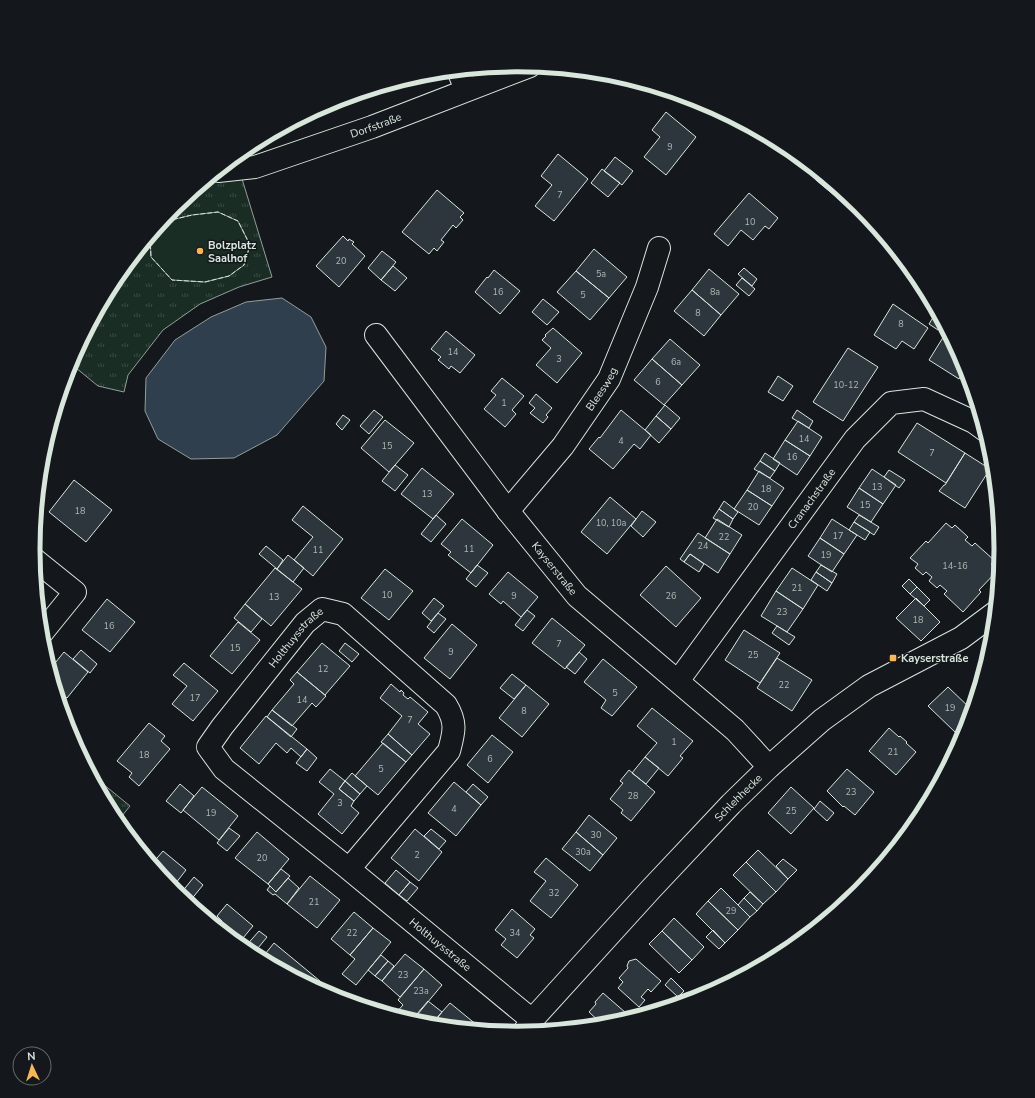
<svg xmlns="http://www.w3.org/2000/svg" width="1035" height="1098" font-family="'Nunito Sans',sans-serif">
  <defs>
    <pattern id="grass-tufts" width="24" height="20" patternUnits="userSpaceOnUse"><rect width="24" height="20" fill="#1a2d24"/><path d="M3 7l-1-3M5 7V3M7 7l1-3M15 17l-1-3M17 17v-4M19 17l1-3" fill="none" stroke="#3b4b43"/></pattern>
  </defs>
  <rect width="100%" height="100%" fill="#14181c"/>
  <!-- grass -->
  <path fill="url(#grass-tufts)" stroke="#939e99" d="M239,169L272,277L239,287L200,304L163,330L128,375L124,392L98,386L70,363L115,280L175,206L218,171Z
    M92,775L130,806L117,822L115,818Z"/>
  <!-- garden -->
  <path fill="#1a2d24" stroke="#939e99" d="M218,212L238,221L250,245L244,265L229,276L205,282L172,280L151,257L150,237L167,221L192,215Z"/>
  <!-- water -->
  <path fill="#2f3f4d" stroke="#939e99" d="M282,298L311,317L326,347L324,381L277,435L234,458L191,459L158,439L145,411L146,378L175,340L211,317L246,302Z"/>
  <!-- building -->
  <path fill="#2c363c" stroke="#d8e6dc" d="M349,96L350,99L332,106L331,102Z
    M331,102L332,106L314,113L313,111Z
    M666,112L696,137L666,175L644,157L660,137L652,130Z
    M558,154L588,179L554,221L535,206L552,185L541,176Z
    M615,157L633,171L622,185L604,171Z
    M602,169L620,183L608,197L591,183Z
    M821,174L846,195L841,201L816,180Z
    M437,190L464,213L460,217L463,220L456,228L453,225L441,240L444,242L437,251L434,248L429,254L402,232Z
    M749,193L778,218L769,229L765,226L753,240L741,230L728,246L714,234Z
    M343,236L348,241L349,239L354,242L352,244L365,256L339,287L316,266Z
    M594,249L627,277L609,298L576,271Z
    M382,251L396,262L381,280L368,268Z
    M393,266L407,278L395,291L381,280Z
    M744,268L757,279L752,286L738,274Z
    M709,269L739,294L721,315L692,290Z
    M494,270L520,291L500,314L475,292L487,277L488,278Z
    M576,271L609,298L590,320L557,292Z
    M742,278L755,289L749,296L736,285Z
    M692,290L721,315L704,336L674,311Z
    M543,299L559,312L547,325L532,312Z
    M893,304L928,328L914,349L902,341L896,349L874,335Z
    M937,311L943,322L938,330L929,324Z
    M553,328L582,353L557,383L536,365L551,348L542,340L546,336L545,335Z
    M446,331L475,355L460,373L451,366L449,369L438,360L441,357L431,349Z
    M947,331L966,368L959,379L929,360Z
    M670,339L700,365L682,385L652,359Z
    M848,348L878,367L843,421L813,402Z
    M652,359L682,385L664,405L634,380Z
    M778,376L793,386L783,401L768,392Z
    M502,378L524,396L512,410L516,414L505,427L484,409L496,395L491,391Z
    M536,394L552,408L546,415L548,417L543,423L530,413L535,408L529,403Z
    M665,405L680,418L671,429L656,416Z
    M374,410L383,417L369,434L360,426Z
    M621,410L651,435L640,449L634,444L613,469L589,449L599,437L600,438Z
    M797,410L813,421L809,428L792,418Z
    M343,415L350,420L342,430L336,424Z
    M656,416L671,429L659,443L645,430Z
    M385,420L414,443L389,472L361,448Z
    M798,421L822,437L810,456L785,440Z
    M917,423L965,453L946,483L898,452Z
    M785,440L810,456L797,475L773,459Z
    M765,453L780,463L775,471L760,461Z
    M965,453L990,469L965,508L939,491L944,485H945Z
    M760,461L775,471L770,478L754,469Z
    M395,465L408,475L395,491L382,481Z
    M422,468L454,494L433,519L401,494Z
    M872,469L896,485L883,504L859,488Z
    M889,470L905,480L899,488L884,477Z
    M759,471L784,488L772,506L747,490Z
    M74,480L112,510L86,542L49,512Z
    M859,488L883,504L871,522L847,507Z
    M747,490L772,506L759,525L734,509Z
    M610,497L636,519L607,554L581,532Z
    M724,501L738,512L733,519L719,509Z
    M303,506L343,539L313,576L294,560L313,537L292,520Z
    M719,509L733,519L729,527L713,518Z
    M642,511L656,522L643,537L631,526Z
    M436,515L446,524L431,542L421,534Z
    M859,515L879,527L874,535L854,522Z
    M462,519L493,545L471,573L448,555L451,552L441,544Z
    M717,519L742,535L730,554L705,538Z
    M832,519L857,535L844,554L820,538Z
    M854,522L870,532L865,540L849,530Z
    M946,523L952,528L955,525L968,537L965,540L972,546L975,543L995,561L991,564L998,570L979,590L981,592L963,612L944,594L947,591L940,585L937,588L929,581L932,577L926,572L923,575L915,568L918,564L910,558L926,541L928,543Z
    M698,533L730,554L718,573L690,554L684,562L680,559Z
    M820,538L844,554L832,572L808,556Z
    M266,546L283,560L277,569L259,554Z
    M690,554L704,564L699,572L684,562Z
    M288,555L304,568L293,582L277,569Z
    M477,565L488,573L476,587L466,579Z
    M821,565L837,574L832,583L816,572Z
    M666,566L701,598L676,627L640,595Z
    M275,568L302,589L271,626L245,604Z
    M792,568L818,585L803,609L776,591Z
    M385,569L413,591L389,620L361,598Z
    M508,572L538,597L521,617L503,601L501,604L489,594Z
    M816,572L832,583L827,591L811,580Z
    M909,579L917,587L910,594L902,586Z
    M917,587L930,600L924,606L910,594Z
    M776,591L803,609L787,632L761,616Z
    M434,598L444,606L431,621L422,613Z
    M916,598L940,622L921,641L896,618Z
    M107,599L135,622L110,652L82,630Z
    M245,604L262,619L251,632L234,618Z
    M527,610L535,616L523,631L515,625Z
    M438,613L446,619L434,633L427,627Z
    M552,618L585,645L565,669L532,643Z
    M238,622L260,640L232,674L210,656Z
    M452,624L477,645L450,679L424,658Z
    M777,626L795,637L789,645L772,633Z
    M744,630L780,653L760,683L725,660Z
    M322,643L350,666L325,695L297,672Z
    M345,643L359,654L352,662L339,651Z
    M81,650L97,664L90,673L73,659Z
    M64,652L88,672L67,698L61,693L58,697L51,673L54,670L51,668Z
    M579,652L587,659L575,674L566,667Z
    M777,658L812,680L792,711L757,688Z
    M603,659L637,687L612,716L601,708L606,700L584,682Z
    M184,663L218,691L193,721L172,704L187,686L173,675Z
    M297,672L326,696L316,707L312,703L292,726L272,710L294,684L290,680Z
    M512,674L526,685L514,699L500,688Z
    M391,684L400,692L401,690L404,693L403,695L408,699L410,697L428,712L418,724L430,734L412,755L388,734L402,716L380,698Z
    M526,685L549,704L522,737L499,718Z
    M948,687L972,710L969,720L956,733L928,706Z
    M652,708L693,741L680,756L683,758L668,776L645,757L657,743L637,726Z
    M272,710L297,729L291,737L267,717Z
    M266,716L307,749L301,757L291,748L287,753L276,743L259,764L240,748Z
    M149,723L165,736L161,741L170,749L139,786L129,777L132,773L117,761Z
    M889,728L899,737L900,736L907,742L906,743L916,752L896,775L869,751Z
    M388,734L412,755L406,762L381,742Z
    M492,735L513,752L488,783L467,765Z
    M383,743L406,762L378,795L355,776Z
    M307,749L317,758L307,771L296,763Z
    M645,757L659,768L646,784L632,773Z
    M330,769L345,781L339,789L354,801L351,806L359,813L342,834L318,814L334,794L319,782Z
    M847,769L874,792L855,815L844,806L843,807L827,791Z
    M629,770L655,792L631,821L621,813L623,810L610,799L623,783L620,781Z
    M352,773L367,786L360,794L345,781Z
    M345,781L360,794L354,801L339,789Z
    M454,782L481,805L456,836L428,813Z
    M180,784L194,796L181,813L166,801Z
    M473,784L488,797L481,805L466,792Z
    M202,787L238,816L219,840L183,810Z
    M791,787L814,808L791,834L768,813Z
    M820,801L834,813L827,821L814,809Z
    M589,815L617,838L603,855L576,832Z
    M229,828L240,836L227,851L217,843Z
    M415,829L442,852L419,881L391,858Z
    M431,829L446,841L439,849L424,836Z
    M257,832L289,859L268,884L235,858Z
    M576,832L603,855L590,871L562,849Z
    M758,850L788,879L776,892L746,862Z
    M163,851L186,870L172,888L152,864Z
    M546,858L578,885L551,918L530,901L546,881L534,872Z
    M783,859L797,870L788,879L776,866Z
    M746,862L776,892L763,904L733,875Z
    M281,869L290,876L276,892L268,884Z
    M396,870L410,882L399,895L385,883Z
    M310,876L340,900L317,928L287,904Z
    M194,877L203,885L190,901L181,893Z
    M288,878L299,888L287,904L275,894L273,895L267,890L270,886L276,892Z
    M410,882L418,888L407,901L399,895Z
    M721,888L750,917L738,930L708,901Z
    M750,892L763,904L757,911L744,898Z
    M744,898L757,911L750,917L738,905Z
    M708,901L738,930L725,943L696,914Z
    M227,904L253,926L238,944L217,927L222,921L217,916Z
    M512,909L535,929L530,935L534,938L517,958L501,945L506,939L495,930Z
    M354,912L373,928L350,955L331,939Z
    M674,918L704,947L692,960L662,931Z
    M373,928L391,942L356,985L342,974L355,959L350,955Z
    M713,930L725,943L719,949L706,937Z
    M259,931L267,937L254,953L245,947Z
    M662,931L692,960L679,973L649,944Z
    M274,943L320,981L314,987L261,959Z
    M405,954L424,969L400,997L382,981Z
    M381,955L388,961L375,976L368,970Z
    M636,959L661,981L651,992L648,989L641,997L645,1000L639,1007L618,988L623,982L619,978L628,968L627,966L629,961Z
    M388,961L394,966L382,981L375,976Z
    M424,969L442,985L412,1021L394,1015L403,1005L398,1000Z
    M671,978L684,991L678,997L665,985Z
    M320,981L331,991L328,995L314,987Z
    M332,991L341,998L340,999L328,995Z
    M603,993L626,1013L618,1022L603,1025L589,1012L596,1004L595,1002Z
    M428,1001L442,1012L432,1025H427L416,1015Z
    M450,1003L483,1030L438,1026L433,1022Z"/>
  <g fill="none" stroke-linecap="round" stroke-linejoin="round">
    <!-- minor casing -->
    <g stroke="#d8e6dc" stroke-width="24">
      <g id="minor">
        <path d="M458,70L466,90"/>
        <path id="s1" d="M218,171L255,167L372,127L530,66"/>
        <path id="s2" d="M376,335L508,511L577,596L735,730L769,767"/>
        <path id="s3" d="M508,511L563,446L609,379L647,287L659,248"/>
        <path d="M34,559L75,592L41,634"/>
        <path id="s4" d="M678,681L855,439L891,403L924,399L974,422L985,430"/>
        <path id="s5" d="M349,869L224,769L208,747L222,727L305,623L322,609L343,614L446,705C457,723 454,732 449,751L349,869L532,1020"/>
        <path id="s6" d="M523,1033L532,1020L651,889L731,804L769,767L822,720L869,686L961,638L996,612"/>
      </g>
    </g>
    <!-- minor -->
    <use href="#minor" stroke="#14181c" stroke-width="22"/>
    <!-- fence -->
    <path stroke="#d8e6dc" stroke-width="1" stroke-dasharray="5 2" stroke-linecap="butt" d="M150,237L151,257L172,280L205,282L229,276L244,265L250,245L238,221L218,212L192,215L167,221L154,231"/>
  </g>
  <!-- markers -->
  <g fill="#ffb74d" stroke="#14181c" stroke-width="1.5">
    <circle cx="200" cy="251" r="4"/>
    <rect x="889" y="654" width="8" height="8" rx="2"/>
  </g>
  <g text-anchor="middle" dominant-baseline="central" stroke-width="3" stroke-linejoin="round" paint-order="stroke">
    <!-- number labels -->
    <g font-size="9" fill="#adbab4">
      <text x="670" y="147">9</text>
      <text x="560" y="195">7</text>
      <text x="750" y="222">10</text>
      <text x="341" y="261">20</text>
      <text x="601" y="274">5a</text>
      <text x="498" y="292">16</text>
      <text x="715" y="292">8a</text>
      <text x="583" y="295">5</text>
      <text x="698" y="313">8</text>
      <text x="901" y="324">8</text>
      <text x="453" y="352">14</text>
      <text x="559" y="359">3</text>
      <text x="676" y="362">6a</text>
      <text x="658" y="382">6</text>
      <text x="846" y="385">10-12</text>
      <text x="504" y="403">1</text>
      <text x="804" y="439">14</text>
      <text x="621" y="441">4</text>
      <text x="387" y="446">15</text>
      <text x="932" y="453">7</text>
      <text x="792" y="457">16</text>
      <text x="877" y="487">13</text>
      <text x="766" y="489">18</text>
      <text x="427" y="494">13</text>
      <text x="865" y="505">15</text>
      <text x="753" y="507">20</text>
      <text x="80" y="511">18</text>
      <text x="611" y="523">10, 10a</text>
      <text x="838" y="536">17</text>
      <text x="724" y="537">22</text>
      <text x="703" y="546">24</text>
      <text x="469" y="549">11</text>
      <text x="318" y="550">11</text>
      <text x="826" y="555">19</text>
      <text x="955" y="566">14-16</text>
      <text x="797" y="588">21</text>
      <text x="387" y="595">10</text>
      <text x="514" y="596">9</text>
      <text x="671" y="596">26</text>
      <text x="274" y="597">13</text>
      <text x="782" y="612">23</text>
      <text x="918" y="620">18</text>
      <text x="109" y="626">16</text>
      <text x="559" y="644">7</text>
      <text x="235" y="648">15</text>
      <text x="451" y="652">9</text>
      <text x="753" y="655">25</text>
      <text x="323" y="669">12</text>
      <text x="784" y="685">22</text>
      <text x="615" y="693">5</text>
      <text x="195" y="698">17</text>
      <text x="302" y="700">14</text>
      <text x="950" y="708">19</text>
      <text x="524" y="711">8</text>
      <text x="410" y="720">7</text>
      <text x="674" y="742">1</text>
      <text x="893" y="752">21</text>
      <text x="144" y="755">18</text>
      <text x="490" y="759">6</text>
      <text x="381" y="769">5</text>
      <text x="851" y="792">23</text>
      <text x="633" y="796">28</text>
      <text x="340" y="803">3</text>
      <text x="454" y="809">4</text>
      <text x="791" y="811">25</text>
      <text x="211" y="813">19</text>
      <text x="596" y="835">30</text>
      <text x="583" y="852">30a</text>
      <text x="417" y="855">2</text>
      <text x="262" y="858">20</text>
      <text x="554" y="893">32</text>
      <text x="314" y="902">21</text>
      <text x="731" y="911">29</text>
      <text x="352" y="933">22</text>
      <text x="515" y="933">34</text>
      <text x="403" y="975">23</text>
      <text x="421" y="991">23a</text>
    </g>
    <!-- street labels -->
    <g font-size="11" fill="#d8e6dc" stroke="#14181c">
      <text stroke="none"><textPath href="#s1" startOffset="165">Dorfstraße</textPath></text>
      <text stroke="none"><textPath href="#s3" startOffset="154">Bleesweg</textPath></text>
      <text stroke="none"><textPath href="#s4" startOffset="226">Cranachstraße</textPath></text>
      <text stroke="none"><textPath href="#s2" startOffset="294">Kayserstraße</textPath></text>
      <text stroke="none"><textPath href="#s5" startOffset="328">Holthuysstraße</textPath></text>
      <text stroke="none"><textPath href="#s6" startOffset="319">Schlehhecke</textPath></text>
      <text stroke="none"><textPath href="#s5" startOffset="847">Holthuysstraße</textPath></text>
    </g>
    <!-- poi labels -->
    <g font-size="11" font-weight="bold" fill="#d8e6dc" stroke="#14181c" text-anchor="start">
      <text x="208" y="245">Bolzplatz<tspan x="208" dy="13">Saalhof</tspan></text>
      <text x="901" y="658">Kayserstraße</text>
    </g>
  </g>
  <!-- crop -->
  <path d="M0 0H1035V1098H0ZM40 549a477 477 0 1 1 954 0a477 477 0 1 1-954 0Z" fill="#14181c" fill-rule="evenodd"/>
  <path fill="none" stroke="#d8e6dc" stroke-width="5" d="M40 549a477 477 0 1 1 954 0a477 477 0 1 1-954 0Z"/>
  <!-- north arrow -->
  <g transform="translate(32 1066) rotate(356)"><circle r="19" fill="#14181c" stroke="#626a69"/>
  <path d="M0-3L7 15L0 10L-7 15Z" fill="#ffb74d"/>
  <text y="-6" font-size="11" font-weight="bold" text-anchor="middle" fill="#d8e6dc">N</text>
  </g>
</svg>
